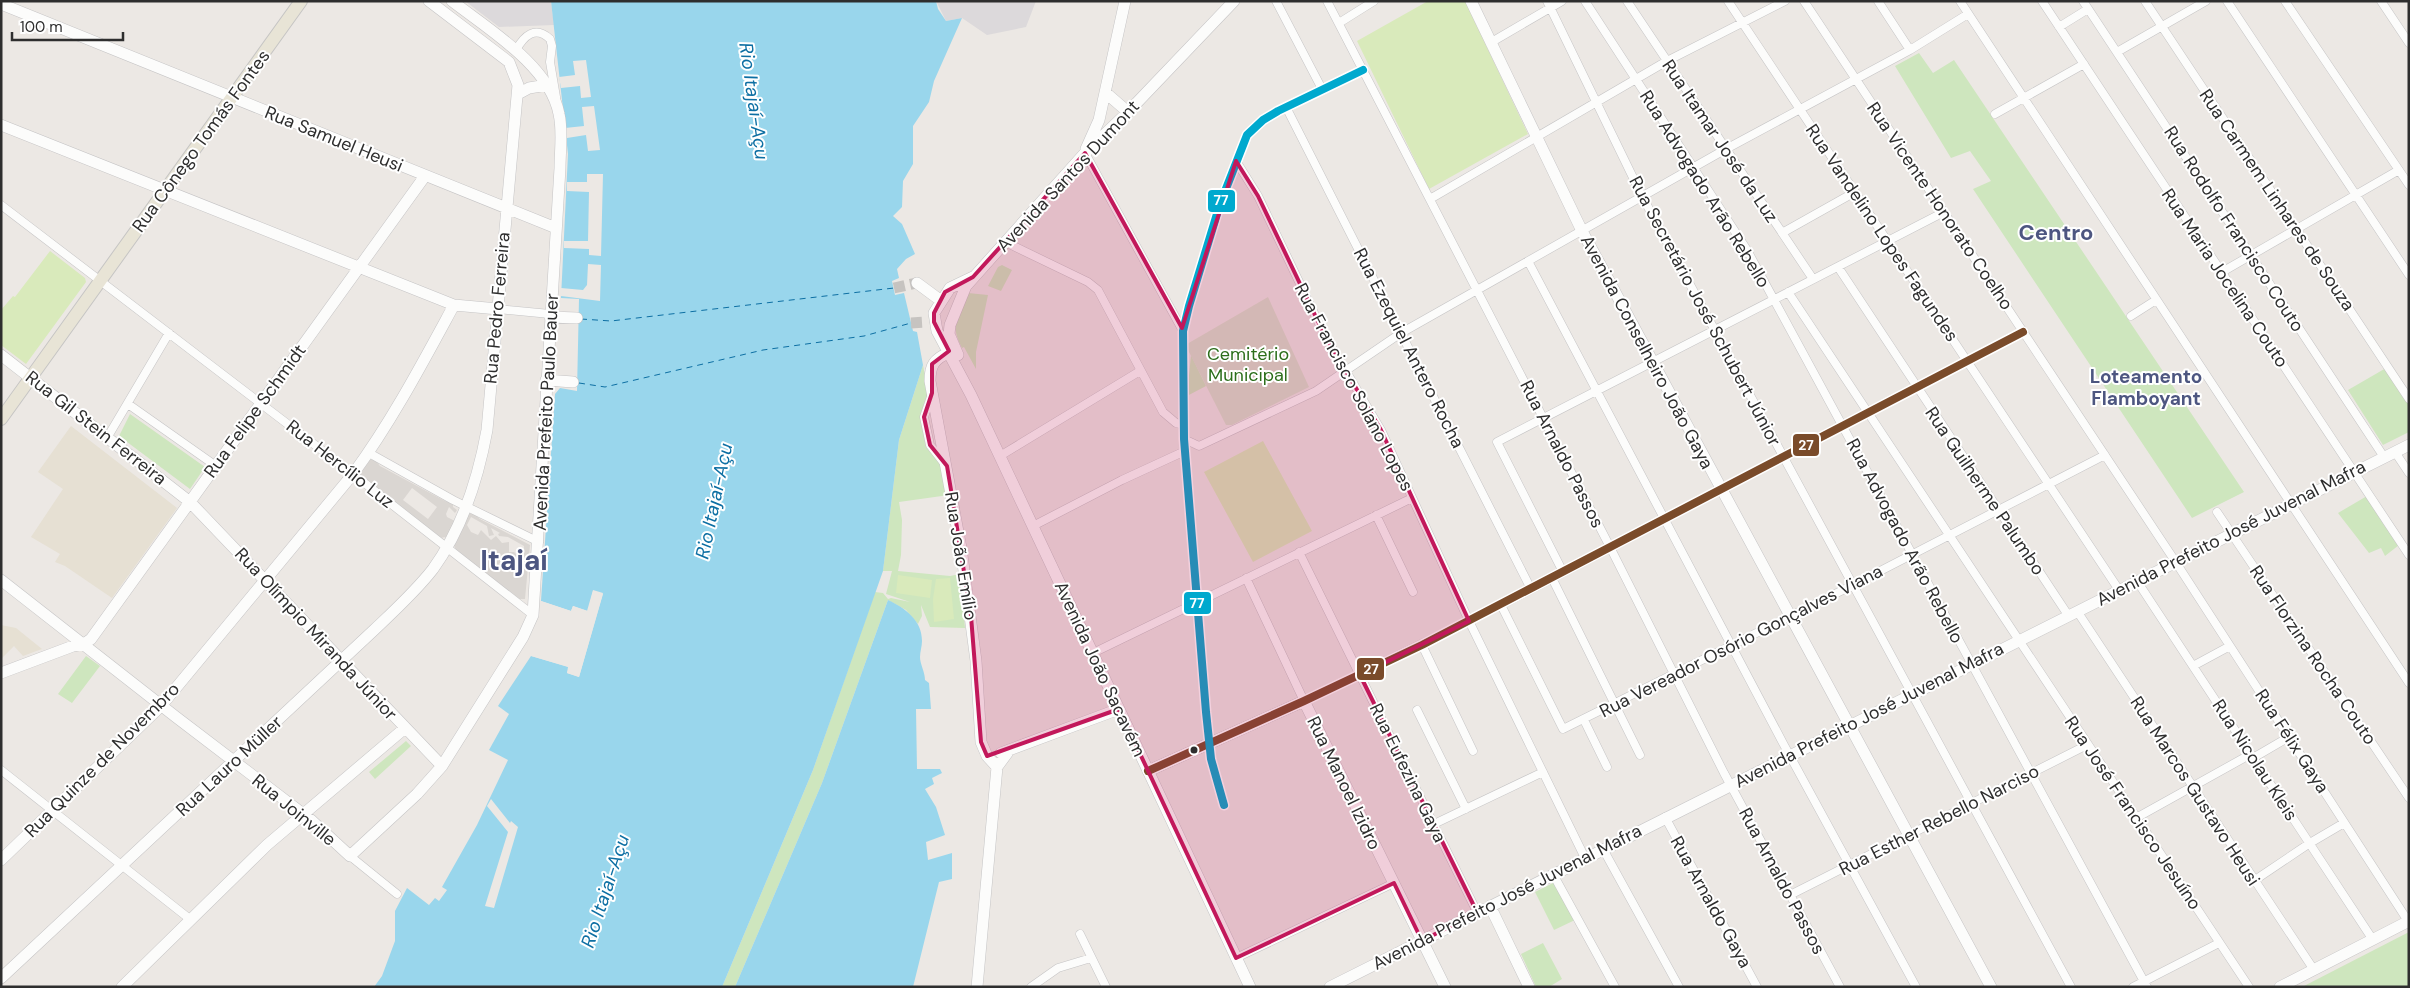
<svg xmlns="http://www.w3.org/2000/svg" width="2410" height="988" font-family="'DM Sans',sans-serif">
  <rect width="100%" height="100%" fill="#ece8e4"/>
  <!-- industrial -->
  <path fill="#dcd9db" d="M465,1H551L554,25L499,27Z
    M936,1H1036L1026,27L987,35L962,18L946,21Z"/>
  <!-- education -->
  <path fill="#e6e0d3" d="M71,426L177,508L112,598L65,566L55,562L60,554L31,537L63,489L38,472Z
    M1,625L16,628L42,649L23,656L14,646L1,659Z"/>
  <!-- green -->
  <path fill="#cee6be" d="M1919,53L1933,73L1954,60L2244,492L2192,518L1973,189L1991,181L1970,151L1951,158L1895,66Z
    M1002,265L1012,270L1001,291L988,286L998,267Z
    M968,293L988,295L976,352V369L964,347L962,348C949,324 958,316 968,293Z
    M1191,355L1206,386L1187,396Z
    M923,365L928,393L920,416L926,447L944,468L949,495L899,502L902,520L901,555L898,571L950,576L960,574L965,628L930,627L921,605L922,616L918,624L906,610L888,600L822,783L735,987H722L813,770L875,592L883,593L888,599L891,598L910,602L886,594L892,571H883L899,440Z
    M2386,368L2409,403V432L2383,445L2348,390Z
    M130,414L205,467L190,489L119,436Z
    M2367,496L2399,545L2385,556L2381,548L2369,553L2338,513Z
    M86,656L100,666L72,703L58,694Z
    M406,741L411,746L375,779L369,772Z
    M1555,882L1575,920L1554,930L1535,892Z
    M2409,932V987H2302Z
    M1543,943L1562,979L1549,987H1536L1521,954Z"/>
  <!-- cemetery -->
  <path fill="#d8e0cc" d="M1268,297L1309,387L1232,425H1226L1188,350L1187,344Z"/>
  <!-- pitch -->
  <path fill="#d9eabb" d="M1428,1H1465L1528,134L1429,189L1357,41Z
    M50,251L85,278L86,282L26,364L1,345V310L13,296L15,297Z
    M1263,441L1312,531L1253,562L1204,472Z
    M898,575L932,580L930,598L896,593Z
    M950,578L954,619L934,622L933,599L936,579Z"/>
  <!-- plaza -->
  <path fill="#dad6d2" fill-rule="evenodd" d="M370,460H375L380,466L445,501L453,503V507L457,510L455,513L449,507L446,514L447,517L455,521L446,537L440,538L359,475ZM412,488L437,507L428,519L403,500Z
    M473,513L480,519L530,545L525,599H519L456,550L454,545L469,514ZM471,517L487,526L489,536L494,535L491,528L500,533L498,534L499,536L508,537L524,546V556L520,558L514,552H509V542L502,543L496,536L491,540L481,530L478,535L471,532L467,525Z"/>
  <!-- water -->
  <path fill="#99d6ec" d="M551,1H936L938,9L946,21L962,18L934,81L929,102L913,126V164L903,181L902,207L893,216L902,224L915,254L906,259L897,269L899,278L892,281L895,295L904,293L913,331L917,332L923,365L899,440L883,571L813,770L722,987H374L382,976L395,941V911L407,888L429,905L435,898L439,901L447,890L442,887L477,825L508,760L489,750L509,714L498,706L531,656L569,667L567,673L579,677L603,594L593,591L588,611L573,606L571,611L541,601L555,394L560,388L577,391L579,299L561,298L568,154Z
    M888,600C905,608 922,620 922,641C922,646 920,652 920,657C920,664 925,672 925,680L929,683L931,709H916L917,769H940L942,773L932,778L934,784L925,789L936,807L945,835L926,842L928,860L952,853V879L939,882L913,987H735L822,783Z"/>
  <!-- pier -->
  <path fill="#ece8e4" d="M586,60L591,97L581,98L580,86L561,88L559,77L575,75L573,61Z
    M594,106L600,150L588,151L586,135L567,138L565,128L584,126L582,107Z
    M587,174H603L601,256L589,255V249L564,248V241H588L589,192L567,191V182H587Z
    M588,264L601,265L600,301L561,296V288L583,290L587,285Z
    M593,590L603,593L579,677L567,673L568,667L528,655L531,653L570,665V672L577,674L600,595L595,594L588,613L574,609L571,613L540,604L541,601L571,611L573,606L587,611Z
    M491,799L510,823L511,821L518,827L494,908L485,906L508,832L487,806Z"/>
  <g fill="none" stroke-linecap="round" stroke-linejoin="round">
    <!-- ferry -->
    <path stroke="#0d6fa3" stroke-width="1" stroke-dasharray="6 5" stroke-linecap="butt" d="M581,319L611,321L894,288
      M579,383L605,387L763,350L864,336L911,323"/>
    <!-- secondary-tunnel -->
    <path stroke="#c6c3c0" stroke-width="11" stroke-dasharray="11 5.5" stroke-linecap="butt" d="M894,288L917,283
      M911,323L927,322"/>
    <!-- street casing -->
    <g stroke="#c5c4c5" stroke-width="9">
      <path id="street" d="M1276,1L1322,89
        M1327,1L1610,547L1724,773L1840,987
        M1547,1L1642,196L2071,987
        M1585,1L1747,250L2147,987
        M1627,1L1813,279
        M1728,1L2119,590
        M1804,1L2175,561L2408,921
        M1878,1L1910,50
        M1960,1L2409,683
        M2042,1L2409,555
        M2083,1L2384,457
        M2145,1L2409,399
        M2227,1L2409,275
        M2285,1L2409,185
        M2381,1L2409,43
        M1339,23L1374,1
        M2059,27L2088,9
        M1490,43L1562,1
        M516,50C524,36 535,25 550,39L552,46L550,62L556,97
        M2117,52L2206,1
        M1286,107L1531,589
        M1995,114L2084,64
        M1085,153L1183,331
        M1236,161L1258,196L1325,336L1381,430L1469,621L1585,858
        M1430,199L1667,61L1785,1
        M1,205L353,474L533,615
        M1782,233L1855,192
        M1005,242L1088,282L1098,290L1163,412L1176,423L1184,425
        M1528,261L1784,745L1916,987
        M1838,267L2068,615
        M2222,272L2399,170
        M1788,292L2249,987
        M498,309L550,314
        M2131,316L2156,300
        M932,394L924,417L930,445L944,463
        M128,404L216,466
        M107,438L169,333
        M1184,439L1199,446L1316,391L1401,333L1726,149L1910,50L1968,14
        M2395,452L2409,473
        M369,453L453,500L539,542
        M1000,456L1140,371
        M2217,512L2409,798
        M1376,515L1413,592
        M1033,526L1122,480L1185,451
        M1299,552L1477,912
        M1563,572L1497,442L1944,212
        M1246,578L1304,701L1501,605L2023,332
        M1552,578L1640,755
        M2137,581L2373,940
        M1501,605L1563,729L1853,585L2105,455
        M2077,611L2314,970
        M1422,645L1473,751
        M1093,653L1412,498
        M2193,666L2230,646
        M1417,710L1466,809
        M1584,720L1607,767
        M2253,758L2289,737
        M1,770L191,920
        M1224,805L1211,759L1206,712L1184,439L1183,331L1189,306L1220,204L1247,135L1263,120L1278,111L1363,70
        M1665,817L1757,987
        M2136,818L2251,754
        M1434,824L1543,772
        M1603,849L1679,987
        M350,856L397,894
        M1553,874L1615,987
        M2255,880L2310,843L2344,823
        M1790,895L2087,745
        M1080,934L1106,987
        M1236,958L1394,883
        M1031,987L1058,968L1091,958
        M2133,987L2219,943"/>
    </g>
    <!-- secondary casing -->
    <g stroke="#c5c4c5" stroke-width="12">
      <path id="secondary" d="M1471,1L1582,231L1991,987
        M1,4L556,228
        M1106,93L1128,112
        M518,94L529,88L547,85
        M1,125L454,305L498,309
        M1086,149L1099,120L1125,1
        M973,277L950,288L934,313L937,331L971,395L1250,987
        M917,283L940,300
        M550,317L577,318
        M950,352C934,359 930,365 930,381L961,548L976,661L981,742L987,756L997,767
        M1,355L190,502L442,766
        M958,355L949,334L950,325L966,286L1085,153L1128,112L1234,1
        M546,380L573,382
        M1,580L176,717L311,820L350,856L417,794L442,766L523,637L533,615L560,168C560,151 563,131 559,114C550,66 488,29 452,1
        M1,673L73,646L84,644L91,639L425,176
        M1001,753L1119,709
        M1148,771L1304,701L1445,987
        M1,860L161,706L353,474C392,421 423,362 454,305
        M1490,906L1529,987
        M1,978L374,630C394,611 416,591 433,569C462,529 478,479 487,430L518,85L509,62L429,1
        M122,987L267,845L405,728
        M977,987L997,767L1008,752
        M1330,987L2409,445
        M2280,987L2409,921"/>
    </g>
    <!-- primary casing -->
    <g stroke="#c6c5c4" stroke-width="14">
      <path id="primary" d="M1,419L301,1"/>
    </g>
    <!-- street -->
    <use href="#street" stroke="#fcfcfb" stroke-width="8"/>
    <!-- secondary -->
    <use href="#secondary" stroke="#fcfcfb" stroke-width="11"/>
    <!-- primary -->
    <use href="#primary" stroke="#e8e4d6" stroke-width="12"/>
    <!-- bus-1 casing -->
    <g stroke="#fff" stroke-width="11">
      <path id="bus-1" d="M1148,771L1304,701L1422,645L2023,332"/>
    </g>
    <!-- bus-2 casing -->
    <g stroke="#fff" stroke-width="11">
      <path id="bus-2" d="M1224,805L1211,759L1206,712L1184,439L1183,331L1189,306L1220,204L1247,135L1263,120L1278,111L1363,70"/>
    </g>
    <!-- bus-1 -->
    <use href="#bus-1" stroke="#7a4b2a" stroke-width="8"/>
    <!-- bus-2 -->
    <use href="#bus-2" stroke="#00a9ce" stroke-width="8"/>
  </g>
  <!-- marked area -->
  <path fill="#c2185b" fill-opacity="0.2" stroke="#c2185b" stroke-width="4" stroke-linejoin="round" d="M1085,153L1182,328L1236,161L1258,196L1325,336L1381,430L1469,621L1360,675L1477,912L1422,941L1394,883L1236,958L1119,709L987,756L981,742L971,616L951,490L947,466L930,445L924,417L932,393V364L949,351L934,322V313L945,292L973,277Z"/>
  <!-- markers -->
  <circle fill="#2e2e2e" stroke="#fff" stroke-width="2" cx="1194" cy="750" r="4.5"/>
  <g text-anchor="middle" dominant-baseline="central" stroke-width="4" stroke-linejoin="round" paint-order="stroke">
    <!-- street labels -->
    <g font-size="18" fill="#2e2e2e" stroke="#fff">
      <text transform="translate(334 139) rotate(22)">Rua Samuel Heusi</text>
      <text transform="translate(201 141) rotate(-54)">Rua Cônego Tomás Fontes</text>
      <text transform="translate(1720 141) rotate(56)">Rua Itamar José da Luz</text>
      <text transform="translate(1068 176) rotate(-47)">Avenida Santos Dumont</text>
      <text transform="translate(1705 189) rotate(58)">Rua Advogado Arão Rebello</text>
      <text transform="translate(2277 200) rotate(56)">Rua Carmem Linhares de Souza</text>
      <text transform="translate(1940 206) rotate(56)">Rua Vicente Honorato Coelho</text>
      <text transform="translate(2234 229) rotate(57)">Rua Rodolfo Francisco Couto</text>
      <text transform="translate(1882 233) rotate(56)">Rua Vandelino Lopes Fagundes</text>
      <text transform="translate(2225 278) rotate(56)">Rua Maria Jocelina Couto</text>
      <text transform="translate(497 308) rotate(-85)">Rua Pedro Ferreira</text>
      <text transform="translate(1705 311) rotate(62)">Rua Secretário José Schubert Júnior</text>
      <text transform="translate(1409 348) rotate(63)">Rua Ezequiel Antero Rocha</text>
      <text transform="translate(1647 352) rotate(62)">Avenida Conselheiro João Gaya</text>
      <text transform="translate(1354 387) rotate(62)">Rua Francisco Solano Lopes</text>
      <text transform="translate(255 411) rotate(-54)">Rua Felipe Schmidt</text>
      <text transform="translate(546 412) rotate(-87)">Avenida Prefeito Paulo Bauer</text>
      <text transform="translate(96 428) rotate(38)">Rua Gil Stein Ferreira</text>
      <text transform="translate(1562 454) rotate(63)">Rua Arnaldo Passos</text>
      <text transform="translate(340 464) rotate(38)">Rua Hercílio Luz</text>
      <text transform="translate(1985 491) rotate(56)">Rua Guilherme Palumbo</text>
      <text transform="translate(2231 533) rotate(-27)">Avenida Prefeito José Juvenal Mafra</text>
      <text transform="translate(1905 541) rotate(62)">Rua Advogado Arão Rebello</text>
      <text transform="translate(961 556) rotate(81)">Rua João Emílio</text>
      <text transform="translate(316 634) rotate(47)">Rua Olímpio Miranda Júnior</text>
      <text transform="translate(1741 641) rotate(-27)">Rua Vereador Osório Gonçalves Viana</text>
      <text transform="translate(2313 655) rotate(56)">Rua Florzina Rocha Couto</text>
      <text transform="translate(1100 669) rotate(65)">Avenida João Sacavém</text>
      <text transform="translate(1869 715) rotate(-27)">Avenida Prefeito José Juvenal Mafra</text>
      <text transform="translate(2292 741) rotate(57)">Rua Félix Gaya</text>
      <text transform="translate(102 760) rotate(-45)">Rua Quinze de Novembro</text>
      <text transform="translate(2255 760) rotate(57)">Rua Nicolau Kleis</text>
      <text transform="translate(229 766) rotate(-43)">Rua Lauro Müller</text>
      <text transform="translate(1408 773) rotate(64)">Rua Eufezina Gaya</text>
      <text transform="translate(1344 783) rotate(64)">Rua Manoel Izidro</text>
      <text transform="translate(2195 791) rotate(57)">Rua Marcos Gustavo Heusi</text>
      <text transform="translate(294 810) rotate(39)">Rua Joinville</text>
      <text transform="translate(2133 813) rotate(56)">Rua José Francisco Jesuíno</text>
      <text transform="translate(1939 820) rotate(-27)">Rua Esther Rebello Narciso</text>
      <text transform="translate(1782 881) rotate(62)">Rua Arnaldo Passos</text>
      <text transform="translate(1507 897) rotate(-27)">Avenida Prefeito José Juvenal Mafra</text>
      <text transform="translate(1711 902) rotate(61)">Rua Arnaldo Gaya</text>
    </g>
    <!-- park labels -->
    <g font-size="18" fill="#2c6e1b" stroke="#fff">
      <text x="1248" y="354">Cemitério<tspan x="1248" dy="21">Municipal</tspan></text>
    </g>
    <!-- water labels -->
    <g font-size="19" font-style="italic" fill="#0d6fa3" stroke="#fff">
      <text transform="translate(754 101) rotate(82)">Rio Itajaí-Açu</text>
      <text transform="translate(714 501) rotate(-78)">Rio Itajaí-Açu</text>
      <text transform="translate(605 891) rotate(-72)">Rio Itajaí-Açu</text>
    </g>
    <!-- neighbourhood labels -->
    <g font-size="19" font-weight="bold" fill="#4d5680" stroke="#fff">
      <text x="2146" y="376">Loteamento<tspan x="2146" dy="22">Flamboyant</tspan></text>
    </g>
    <!-- district labels -->
    <g font-size="22" font-weight="bold" fill="#4d5680" stroke="#fff">
      <text x="2056" y="232">Centro</text>
    </g>
    <!-- town labels -->
    <g font-size="28" font-weight="bold" fill="#4d5680" stroke="#fff">
      <text x="514" y="560">Itajaí</text>
    </g>
  </g>
  <g stroke="#fff" stroke-width="2">
    <rect x="1207" y="189" width="29" height="24" rx="5" fill="#00a9ce"/>
    <rect x="1792" y="433" width="28" height="24" rx="5" fill="#7a4b2a"/>
    <rect x="1183" y="591" width="29" height="24" rx="5" fill="#00a9ce"/>
    <rect x="1356" y="657" width="29" height="24" rx="5" fill="#7a4b2a"/>
  </g>
  <g font-size="14" text-anchor="middle" font-weight="bold" fill="#fff">
    <text x="1221" y="205">77</text>
    <text x="1806" y="450">27</text>
    <text x="1197" y="608">77</text>
    <text x="1371" y="674">27</text>
  </g>
  <!-- border -->
  <rect width="2410" height="988" fill="none" stroke="#2e2e2e" stroke-width="5"/>
  <!-- scale -->
  <path d="M12 32v8h111v-8" fill="none" stroke="#2e2e2e" stroke-width="2.5"/>
  <text x="20" y="32" font-size="15" fill="#2e2e2e" stroke="#ffffff" stroke-width="4" paint-order="stroke">100 m</text>
</svg>
